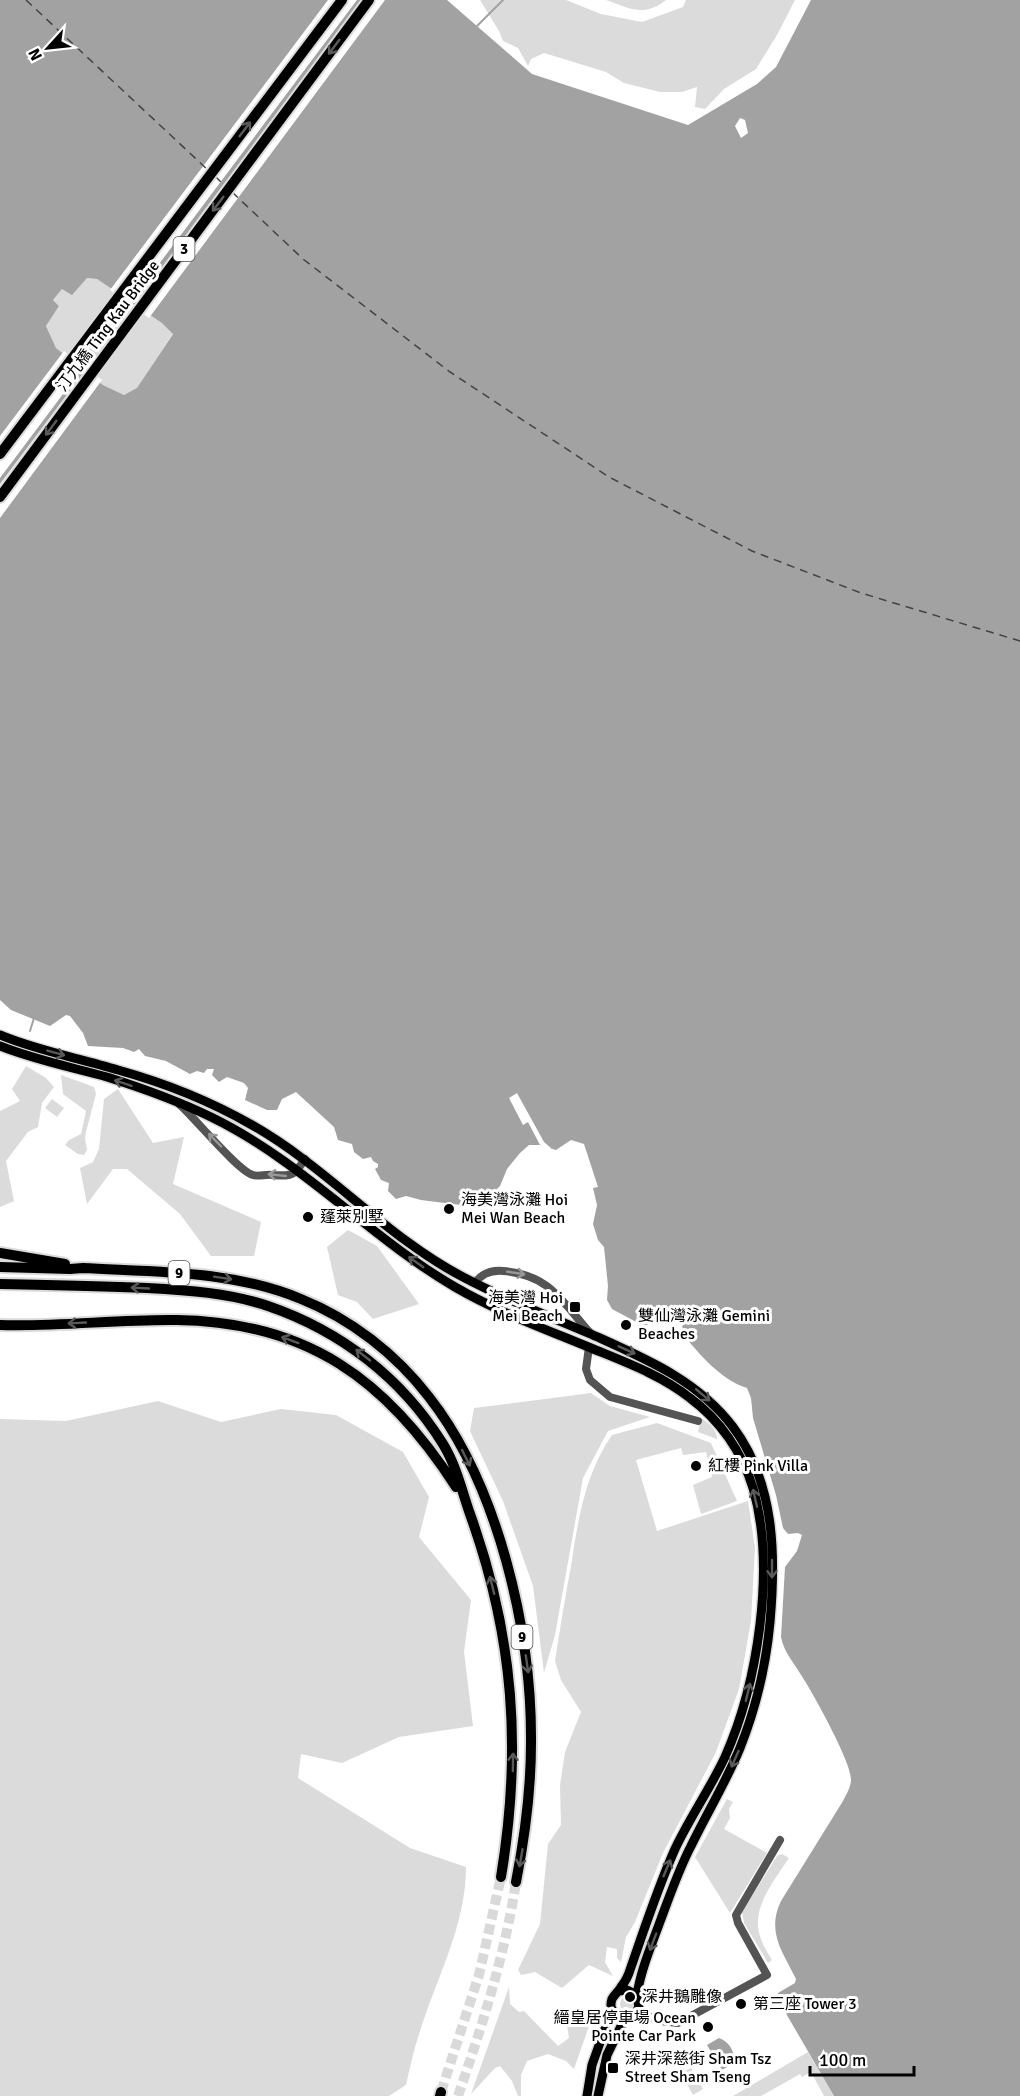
<svg xmlns="http://www.w3.org/2000/svg" width="1020" height="2096" font-family="Signika,'Noto Sans TC',sans-serif">
  <rect width="100%" height="100%" fill="#fff"/>
  <!-- green -->
  <path fill="#dbdbdb" d="M480,0H566L601,14L642,22L683,7L686,0H795L777,35L756,69L724,89L705,109L695,107L697,87L682,92H660L624,83L606,72L544,53L531,59L528,66L518,48L503,41L499,31Z
    M606,0H666C644,18 629,8 606,0Z
    M87,278L97,279L163,323L173,333L137,389L124,395L103,385L56,348L46,326L59,306L53,300L63,288Z
    M26,1066L46,1078L54,1087L42,1103L38,1127L28,1132L6,1161L14,1201L0,1207V1111L20,1101L12,1089Z
    M61,1075L94,1087L96,1094L86,1132L85,1138L87,1150L84,1155L78,1154L65,1145L69,1140L81,1134L86,1111L63,1094Z
    M118,1089L153,1143L184,1137L173,1184L261,1222L254,1256H211L180,1214L127,1169H113L87,1204L80,1168L93,1162L99,1149L104,1099Z
    M52,1099L64,1108L57,1117L45,1108Z
    M348,1230L377,1246L419,1304L373,1319L357,1302L338,1295L327,1247Z
    M591,1393L610,1406L650,1417L608,1431L583,1478L555,1635L544,1673L533,1586L503,1501L470,1431L474,1408Z
    M158,1401L221,1422L281,1409L336,1415L403,1452L429,1497L419,1537L471,1600L464,1652L473,1726L399,1737L342,1763L301,1754L298,1778L410,1848L466,1867C466,1925 437,1977 420,2031C414,2049 410,2067 406,2085L389,2096H0V1419L66,1421Z
    M701,1418C709,1423 717,1430 717,1439L698,1432Z
    M657,1423L711,1443L737,1501L701,1514L693,1485L712,1477L706,1452L683,1455L681,1448L636,1460L657,1531L748,1501L755,1548L751,1621L739,1689L716,1752L663,1853L635,1922L626,1937L621,1962L617,1958V1949L607,1947L605,1962L613,1976L589,1965L562,1988L535,1972L521,1975L518,1970L540,1924L548,1844L561,1825L560,1785L565,1752L581,1712L561,1680L555,1661C560,1629 565,1597 571,1566C578,1520 585,1474 612,1435Z
    M727,1799L733,1802L729,1809L730,1818L724,1829L767,1853L730,1913L695,1857Z
    M782,1854L789,1858C774,1881 749,1910 761,1939C763,1946 768,1953 772,1960L768,1963L744,1923L742,1912L777,1856Z
    M509,1987L510,2004L519,2012L524,2011L558,2046L569,2038L567,2025L572,2021L589,2026L574,2069L566,2061L548,2054L527,2061L521,2075V2096H518L512,2081L500,2066L495,2068L471,2094Z
    M620 2004a8 8 0 1 1 16 0a8 8 0 1 1-16 0Z
    M808,2052L834,2096H824L811,2072L802,2077L800,2074L761,2096H733Z
    M691,2068L703,2089L693,2095L681,2073Z"/>
  <!-- water -->
  <path fill="#a2a2a2" fill-rule="evenodd" d="M0,0H447L532,74L688,125L757,84L776,67L811,0H1020V2096H834L777,1998L778,1993L795,1983L796,1979C783,1952 766,1932 781,1901L843,1801C847,1793 851,1787 851,1779C851,1762 814,1695 803,1678C795,1664 784,1653 781,1637L785,1567L797,1551L802,1535L798,1533L788,1534L783,1528L776,1495L753,1418L751,1398L747,1388C721,1380 699,1354 682,1333L683,1317C669,1318 657,1313 647,1325L640,1324L612,1309L607,1300L608,1286L604,1247L598,1240L593,1224L597,1205L593,1188L598,1187L584,1144L571,1140L556,1150L540,1145H529L520,1153L507,1169L500,1186L495,1191V1198L486,1205H461L421,1200L406,1196L396,1199L388,1191L389,1183L381,1180L375,1169L378,1167V1164L373,1161L371,1157L363,1159L354,1152L352,1144L338,1140L334,1127L296,1092L282,1099L277,1110H267L245,1100L248,1088L244,1083L227,1077L219,1082L212,1075L214,1069H207L204,1073L197,1071L190,1074L166,1061L145,1056L139,1049L134,1052L123,1048L88,1046L83,1033L70,1016L66,1015L50,1026L11,1010L0,1000ZM740,118L745,120L748,133L741,138L735,126ZM87,278L97,279L162,323L173,334L137,388L124,395L103,385L56,348L46,326L59,306L53,300L62,289L72,295Z
    M719,2038C730,2042 734,2051 735,2062L722,2070L707,2045Z"/>
  <!-- pier -->
  <path fill="#fff" d="M328,0H357L129,304L110,290Z
    M361,0H385L149,318L133,306Z
    M64,351L84,366L0,478V436Z
    M87,368L102,380L0,518V484Z
    M517,1093L544,1142L551,1148L549,1149L540,1145L528,1122L523,1125L509,1098Z"/>
  <g fill="none" stroke-linecap="round" stroke-linejoin="round">
    <!-- stream -->
    <path stroke="#a2a2a2" stroke-width="2" d="M477,26L503,0
      M30,1031L34,1018"/>
    <!-- ferry -->
    <path stroke="#434343" stroke-width="1.5" stroke-dasharray="8 6" stroke-linecap="butt" d="M26,0L209,171
      M215,176L224,185
      M232,192L303,259L450,372L609,477L752,551L861,593L1020,641"/>
    <!-- highway-tunnel -->
    <path stroke="#d9d9d9" stroke-width="10" stroke-dasharray="10 5" stroke-linecap="butt" d="M441,2092L479,1975L501,1877
      M458,2096C482,2026 505,1955 516,1882"/>
    <!-- major casing -->
    <g stroke="#dbdbdb" stroke-width="12">
      <path id="major" d="M0,1035C38,1051 79,1058 118,1070C165,1083 210,1101 252,1125C328,1168 386,1237 463,1277C508,1301 556,1319 602,1339C651,1361 700,1383 733,1427C775,1483 776,1555 770,1622C766,1665 756,1708 740,1748C726,1782 707,1813 691,1846C679,1869 670,1895 661,1919C652,1944 641,1969 637,1995
        M0,1046C35,1060 71,1067 107,1077C142,1088 178,1101 211,1117C302,1161 369,1237 455,1287C498,1312 545,1329 591,1348C625,1362 661,1375 690,1398C720,1420 742,1452 753,1488C776,1567 758,1683 725,1757C710,1789 690,1817 675,1849C658,1887 645,1927 631,1967C629,1974 626,1981 621,1987C619,1991 614,1995 612,1999C606,2017 628,2024 639,2008L637,1995L627,1990L619,1991
        M587,2096L592,2065L612,2009
        M598,2096L607,2055L625,2018"/>
    </g>
    <!-- highway casing -->
    <g stroke="#dbdbdb" stroke-width="14">
      <path id="highway" d="M0,454L342,0
        M0,497L369,0
        M0,1253L65,1264
        M0,1267L70,1269L83,1268C156,1272 231,1270 301,1299C351,1319 396,1354 429,1397C498,1485 532,1631 531,1743C531,1789 525,1836 516,1882
        M0,1284C49,1285 98,1286 147,1288C187,1290 230,1293 268,1306C341,1331 402,1378 443,1444C456,1465 462,1491 470,1514C514,1636 522,1750 501,1877
        M0,1325C59,1327 118,1319 177,1320C308,1322 387,1380 456,1487
        M440,2096L441,2092"/>
    </g>
    <!-- minor -->
    <path stroke="#545454" stroke-width="8" d="M179,1104C195,1118 238,1171 253,1175C258,1177 266,1174 272,1175C293,1176 293,1177 305,1159
      M475,1283C482,1273 491,1270 503,1271C551,1275 562,1302 591,1334
      M589,1347L586,1369L590,1380L610,1397L698,1421
      M637,2012L661,2021L678,2023L767,1975L738,1923L736,1915L780,1840"/>
    <!-- major -->
    <use href="#major" stroke="#000" stroke-width="9"/>
    <!-- highway -->
    <use href="#highway" stroke="#000" stroke-width="10"/>
  </g>
  <!-- one-way arrows -->
  <defs><path id="oneway-shaft" d="M-6 0H5M1.5-3L5.5 0L1.5 3" fill="none" stroke-width="1.6" stroke-linecap="round" stroke-linejoin="round" transform="scale(1.5)"/></defs>
  <g stroke="#595959">
    <use href="#oneway-shaft" transform="translate(334 47) rotate(127)"/>
    <use href="#oneway-shaft" transform="translate(245 129) rotate(-53)"/>
    <use href="#oneway-shaft" transform="translate(218 204) rotate(127)"/>
    <use href="#oneway-shaft" transform="translate(51 428) rotate(127)"/>
    <use href="#oneway-shaft" transform="translate(56 1053) rotate(15)"/>
    <use href="#oneway-shaft" transform="translate(123 1083) rotate(-162)"/>
    <use href="#oneway-shaft" transform="translate(416 1262) rotate(-145)"/>
    <use href="#oneway-shaft" transform="translate(223 1278) rotate(9)"/>
    <use href="#oneway-shaft" transform="translate(140 1288) rotate(-177)"/>
    <use href="#oneway-shaft" transform="translate(77 1323) rotate(177)"/>
    <use href="#oneway-shaft" transform="translate(290 1340) rotate(-160)"/>
    <use href="#oneway-shaft" transform="translate(627 1350) rotate(24)"/>
    <use href="#oneway-shaft" transform="translate(363 1355) rotate(-142)"/>
    <use href="#oneway-shaft" transform="translate(703 1395) rotate(40)"/>
    <use href="#oneway-shaft" transform="translate(466 1458) rotate(64)"/>
    <use href="#oneway-shaft" transform="translate(755 1498) rotate(-103)"/>
    <use href="#oneway-shaft" transform="translate(772 1569) rotate(90)"/>
    <use href="#oneway-shaft" transform="translate(492 1585) rotate(-104)"/>
    <use href="#oneway-shaft" transform="translate(527 1664) rotate(82)"/>
    <use href="#oneway-shaft" transform="translate(748 1692) rotate(-76)"/>
    <use href="#oneway-shaft" transform="translate(735 1759) rotate(114)"/>
    <use href="#oneway-shaft" transform="translate(513 1762) rotate(-89)"/>
    <use href="#oneway-shaft" transform="translate(521 1858) rotate(100)"/>
    <use href="#oneway-shaft" transform="translate(667 1868) rotate(-67)"/>
    <use href="#oneway-shaft" transform="translate(653 1942) rotate(111)"/>
  </g>
  <g stroke="#989898">
    <use href="#oneway-shaft" transform="translate(215 1140) rotate(-134)"/>
    <use href="#oneway-shaft" transform="translate(277 1175) rotate(-174)"/>
    <use href="#oneway-shaft" transform="translate(516 1273) rotate(9)"/>
  </g>
  <!-- markers -->
  <g fill="#000" stroke="#fff" stroke-width="2">
    <circle cx="449" cy="1209" r="6"/>
    <circle cx="308" cy="1217" r="6"/>
    <rect x="569" y="1301" width="12" height="12" rx="3"/>
    <circle cx="626" cy="1325" r="6"/>
    <circle cx="696" cy="1466" r="6"/>
    <circle cx="630" cy="1997" r="6"/>
    <circle cx="741" cy="2004" r="6"/>
    <circle cx="708" cy="2027" r="6"/>
    <rect x="607" y="2062" width="12" height="12" rx="3"/>
  </g>
  <g text-anchor="middle" dominant-baseline="central" stroke-width="6" stroke-linejoin="round" paint-order="stroke">
    <!-- shield labels -->
    <g fill="#fff" stroke="#4c4c4c" stroke-width="1.5">
      <rect x="173.5" y="237" width="21" height="24" rx="4.5"/>
      <rect x="168.5" y="1261" width="21" height="24" rx="4.5"/>
      <rect x="511.5" y="1625" width="21" height="24" rx="4.5"/>
    </g>
    <g font-size="15" font-weight="bold" fill="#000">
      <text x="184" y="249">3</text>
      <text x="179" y="1273">9</text>
      <text x="522" y="1637">9</text>
    </g>
    <!-- street labels -->
    <g font-size="16" fill="#000" stroke="#fff">
      <text transform="translate(108 326) rotate(-53)">汀九橋 Ting Kau Bridge</text>
    </g>
    <!-- poi labels -->
    <g font-size="16" fill="#000" stroke="#fff" text-anchor="start">
      <text x="461" y="1200">海美灣泳灘 Hoi<tspan x="461" dy="18">Mei Wan Beach</tspan></text>
      <text x="320" y="1217">蓬萊別墅</text>
      <text x="563" y="1298" text-anchor="end">海美灣 Hoi<tspan x="563" dy="18">Mei Beach</tspan></text>
      <text x="638" y="1316">雙仙灣泳灘 Gemini<tspan x="638" dy="18">Beaches</tspan></text>
      <text x="708" y="1466">紅樓 Pink Villa</text>
      <text x="642" y="1997">深井鵝雕像</text>
      <text x="753" y="2004">第三座 Tower 3</text>
      <text x="696" y="2018" text-anchor="end">縉皇居停車場 Ocean<tspan x="696" dy="18">Pointe Car Park</tspan></text>
      <text x="625" y="2059">深井深慈街 Sham Tsz<tspan x="625" dy="18">Street Sham Tseng</tspan></text>
    </g>
  </g>
  <!-- north arrow -->
  <g transform="translate(48 48) rotate(243)" stroke="#ffffff" stroke-width="4.5" paint-order="stroke">
  <path d="M0-4.5L10 22L0 15L-10 22Z" fill="#000000"/>
  <text y="-9" font-size="16" font-weight="bold" text-anchor="middle" fill="#000000">N</text>
  </g>
  <!-- scale -->
  <path d="M810 2066v9h104v-9" fill="none" stroke="#000000" stroke-width="3"/>
  <text x="819" y="2066" font-size="18" fill="#000000" stroke="#ffffff" stroke-width="4.5" paint-order="stroke">100 m</text>
</svg>
